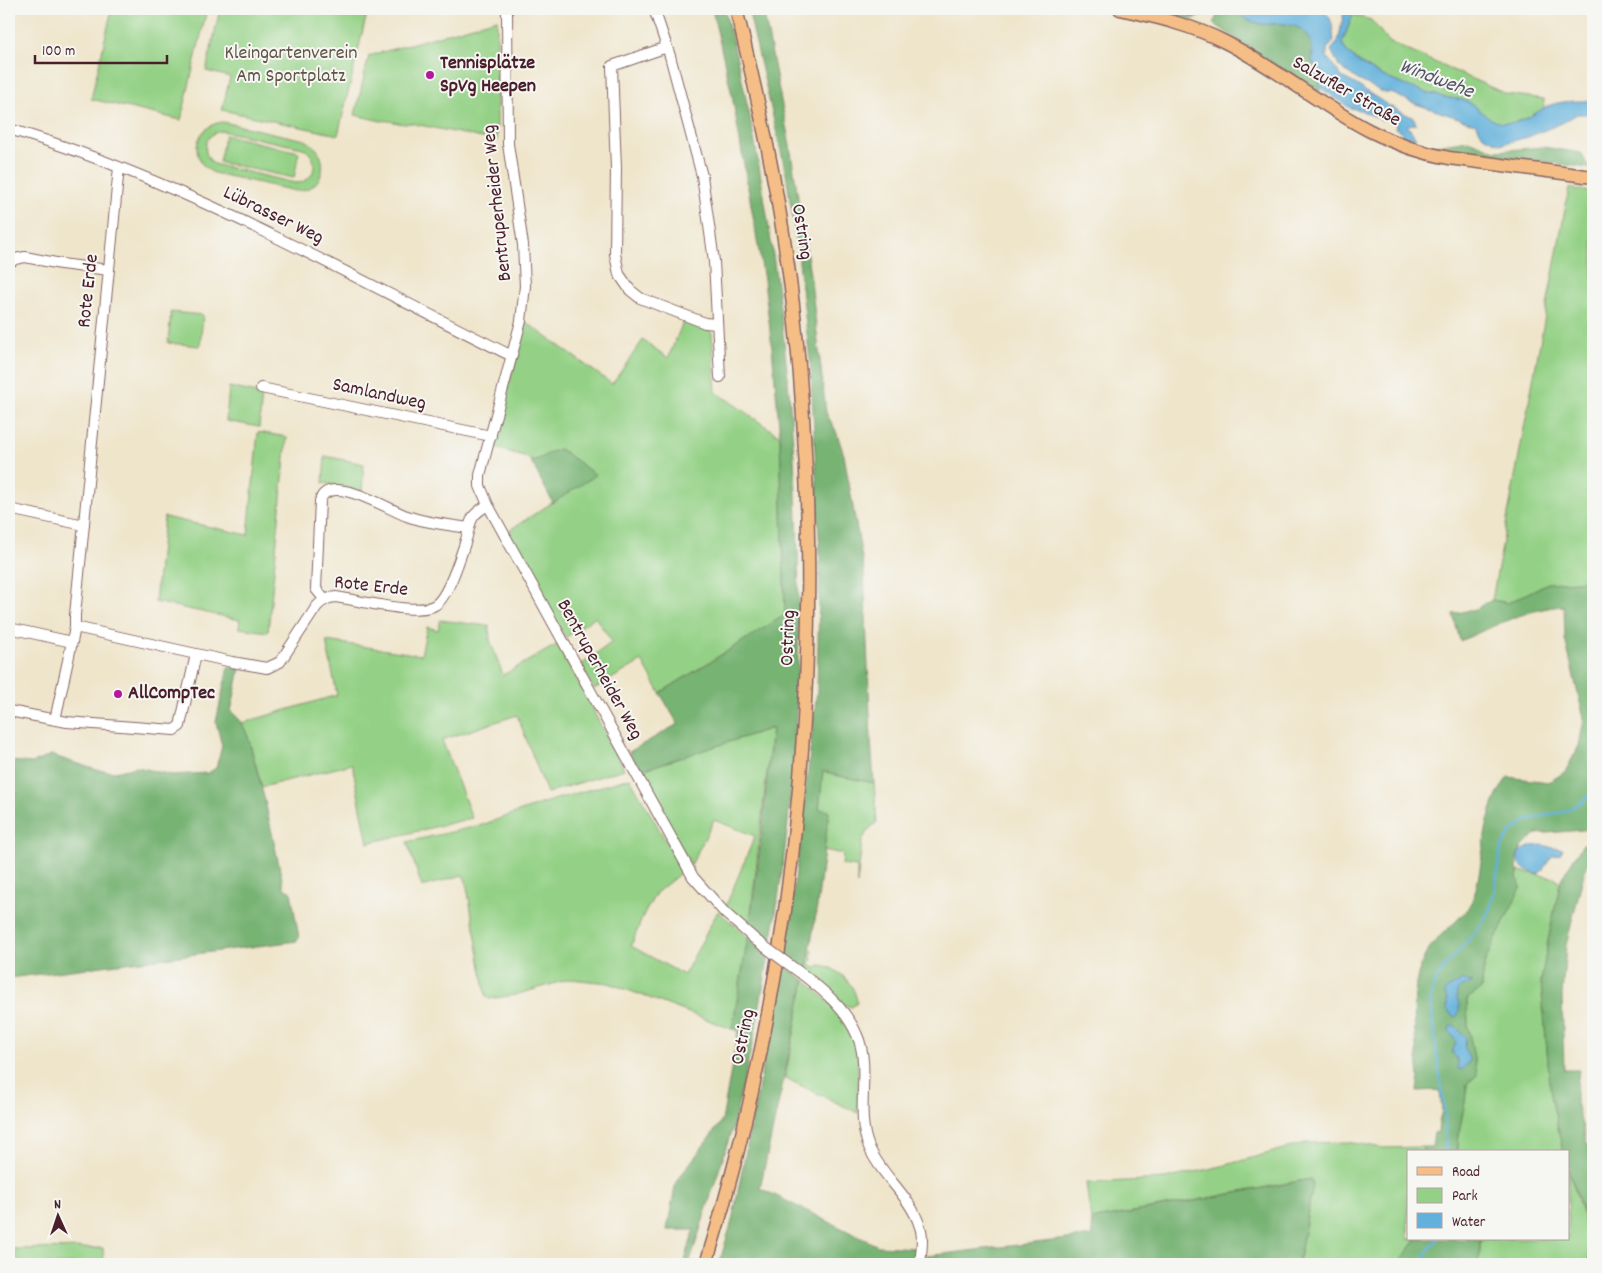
<svg xmlns="http://www.w3.org/2000/svg" width="1602" height="1273" font-family="Dekko,sans-serif">
  <rect width="100%" height="100%" fill="#f6f6f2"/>
  <filter id="ink" filterUnits="userSpaceOnUse"><feTurbulence type="fractalNoise" baseFrequency=".02" numOctaves="2"/><feDisplacementMap in="SourceGraphic" scale="10" xChannelSelector="R" yChannelSelector="G"/><feConvolveMatrix kernelMatrix="1 2 1 2 8 2 1 2 1" color-interpolation-filters="sRGB"/></filter>
  <filter id="wash" filterUnits="userSpaceOnUse"><feTurbulence type="fractalNoise" baseFrequency=".0096" numOctaves="4" result="noise"/><feDisplacementMap in="SourceGraphic" scale="20" xChannelSelector="R" yChannelSelector="G"/><feGaussianBlur stdDeviation="1.12" result="paint"/><feColorMatrix in="noise" values="0 0 0 0 0 0 0 0 0 0 0 0 0 0 0 0 0 1.4 0 .05"/><feComposite in="paint" operator="in"/></filter>
  <g filter="url(#wash)">
    <rect width="100%" height="100%" fill="#efe5cb"/>
    <!-- green -->
    <path fill="#94d186" stroke="#6f7858" fill-rule="evenodd" d="M112,9H207L181,120L91,99Z
      M220,9H368L338,135L222,110L230,77L206,71Z
      M1353,15L1371,20L1389,42L1506,94L1544,99V108C1533,117 1514,126 1498,123C1487,120 1479,109 1470,103C1462,98 1450,99 1440,96C1416,91 1351,68 1342,43Z
      M497,19V141L410,123C400,126 391,119 381,121L355,115L369,56Z
      M223,122L305,140C332,153 327,190 296,191L214,173C187,161 194,125 223,122ZM222,131L303,148C321,158 316,183 295,183L214,164C200,153 204,133 222,131Z
      M225,135L299,152L294,178L219,162Z
      M1569,188L1593,192V580L1548,583L1508,603L1492,600Z
      M171,312L203,315L200,346L168,343Z
      M684,320L709,330L712,333L716,392L780,436L785,615L660,693L642,661L594,689L581,665L612,642L595,617L565,638L508,531L595,475L554,450L543,458L531,461L524,456L492,447L526,322L612,384L643,340L668,358Z
      M229,387L262,394L259,427L226,421Z
      M258,432L287,437L268,632L239,628L240,620L155,602L164,517L248,535Z
      M325,456L364,464L362,491L323,483Z
      M440,620L489,626L490,640L503,675L558,644L624,769L547,793L517,715L442,740L472,818L368,843L352,764L262,787L248,737L242,723L337,695L326,641L421,655L427,627L438,630Z
      M772,728L749,930L725,908L755,836L714,820L691,865L639,771Z
      M823,771L839,776L874,783L877,822L867,831L862,841L857,884V867L842,865L843,854L824,850L829,811L819,809Z
      M630,778L683,871L656,893L643,916L631,946L684,975L718,911L748,937L732,1029L609,983L570,979L515,995L489,999L486,996L466,881L463,875L422,887L407,842L482,825L549,801Z
      M1519,871L1556,878L1560,883L1548,941L1541,982L1551,1095L1563,1152H1458C1457,1129 1466,1107 1467,1084L1477,1075L1468,1026L1467,999L1481,989L1485,961L1498,933Z
      M809,948L813,951L810,957L812,958L810,964L816,968L820,965C838,967 856,985 857,1003L852,1007L844,1005L806,972Z
      M805,980L842,1015L856,1044L858,1057V1113L785,1078Z
      M1348,1142L1384,1148L1423,1147V1152H1408V1239H1417L1398,1264H1298L1313,1185L1310,1179L1091,1220L1086,1183L1165,1179L1222,1166L1306,1143Z
      M1568,1169C1578,1203 1590,1227 1589,1264H1477L1480,1255V1239H1568Z
      M103,1248L104,1264H9V1249Z"/>
    <!-- forest -->
    <path fill="#77b373" stroke="#60694f" d="M712,9H724C744,79 757,150 768,222C799,419 808,624 788,822C784,863 777,904 771,945L749,930L761,839L772,728L639,771L629,752L678,724L660,693L785,615L780,436L772,347L764,280L732,95Z
      M748,9H763L790,146L811,281L826,413L836,431L844,455L864,570L871,740L874,783L839,776L823,771L819,809L829,811L816,914L806,972L785,954L798,857L817,691L820,554L811,370L798,252L786,173Z
      M1151,9H1210C1192,28 1172,15 1151,9Z
      M1221,9C1235,9 1246,21 1261,24C1268,25 1277,23 1284,24C1309,27 1313,41 1312,63L1315,64L1317,74L1321,88L1318,94L1213,23Z
      M1468,140L1496,151L1543,147L1581,153L1589,168L1430,146Z
      M560,449L596,475L553,503L531,461C543,459 549,451 560,449Z
      M1593,580V829L1536,834C1530,840 1518,849 1517,857C1516,865 1519,870 1517,878L1521,887L1485,961L1481,989L1467,999L1468,1026L1477,1075L1467,1084C1466,1107 1457,1129 1458,1152H1423V1147H1432L1434,1133L1438,1132L1439,1121L1442,1111L1440,1090L1417,1091L1419,1078C1416,1038 1405,978 1432,945C1446,927 1468,917 1475,893C1486,853 1481,813 1508,777L1549,782L1565,772L1579,746L1584,719L1565,639L1564,606C1528,608 1492,627 1460,641L1453,614L1476,609L1492,600L1508,603L1548,583Z
      M228,667L240,669L231,711L241,721L248,737L265,801L284,888L291,892L299,938L297,941L9,978V761L33,763L51,755L97,770L115,772L137,767L172,775L208,773L216,768L222,746L216,722Z
      M1583,844L1591,845V858L1584,873L1566,945L1562,995L1564,1070H1579L1576,1092V1103L1593,1165V1264H1589C1589,1247 1589,1229 1583,1213C1576,1190 1568,1176 1568,1152H1563L1551,1095L1541,982L1548,941L1561,879Z
      M748,937L769,955L755,1032L734,1123L689,1264H684L694,1230H667L676,1182L722,1121L738,1031L732,1029Z
      M783,965L805,980L760,1188L878,1246L916,1248L915,1264H719L732,1221Z
      M1311,1179L1313,1185L1298,1264H925L926,1256L1093,1236L1091,1220Z
      M1417,1239H1480V1255L1477,1264H1467L1466,1259H1460L1454,1264H1398Z"/>
    <!-- water -->
    <path fill="#62b1dc" stroke="#566884" d="M1230,9H1320C1334,16 1332,27 1334,41L1327,49V57L1342,77L1357,85L1389,106L1414,118L1416,124L1407,125L1416,138H1411L1401,135L1402,132L1395,128L1396,124L1386,118L1382,120L1360,110L1350,108L1321,88L1317,74L1315,64L1312,63C1313,41 1310,28 1285,24C1278,23 1269,25 1262,24C1250,22 1240,16 1230,9Z
      M1344,12L1353,15L1342,43C1350,68 1416,91 1440,96C1450,99 1462,98 1470,103C1485,112 1489,124 1510,123C1525,121 1532,115 1544,108C1558,100 1578,101 1593,101V114H1577L1562,123L1528,137L1501,144L1483,136L1476,124L1416,104L1391,93H1385L1358,80L1339,66L1331,50L1338,42Z
      M1543,845L1553,848L1563,849L1560,854L1552,856L1542,871L1538,874C1526,871 1514,866 1519,852L1531,846Z
      M1463,979L1472,983C1468,985 1464,986 1460,988C1451,995 1464,1004 1457,1016L1454,1017L1447,1010V999L1444,992C1449,986 1458,985 1463,979Z
      M1450,1026H1455L1466,1037L1465,1048L1470,1061L1462,1070L1458,1069V1062L1452,1052L1456,1042L1449,1031Z"/>
    <g fill="none" stroke-linecap="round" stroke-linejoin="round">
      <!-- stream -->
      <path stroke="#62b1dc" stroke-width="2.5" d="M1593,607L1592,618L1593,632
        M1446,1152L1445,1114L1430,999L1436,979L1449,961L1480,927L1490,908L1495,888L1501,848L1511,832L1530,819L1563,812L1579,804L1593,793
        M1418,1264L1437,1239"/>
    </g>
  </g>
  <g filter="url(#ink)">
    <g fill="none" stroke-linecap="round" stroke-linejoin="round">
      <!-- minor casing -->
      <g stroke="#846463" stroke-width="12">
        <path id="minor" d="M507,9L508,144L523,245L525,286L521,321L480,475V486L488,505L693,877L725,913L757,941
          M654,9L670,56L702,176L714,261L720,377
          M667,47L612,66L616,168L615,254L619,274L630,290L640,298L705,323L717,324
          M9,129C186,181 347,275 512,356
          M9,263L15,259L25,257L61,264L109,270
          M261,388L491,436
          M9,509L84,525
          M324,599L316,589L320,501C328,471 391,511 407,516C426,523 449,525 469,528
          M75,627V615L119,167
          M9,628L72,642L75,627L232,662L267,668L280,662L317,606C323,600 327,598 336,597C357,600 419,616 435,605C448,597 460,558 465,543C472,522 467,517 488,505
          M9,711L67,722L174,730L180,726L196,654
          M55,720L72,642
          M802,974C824,991 846,1009 857,1035C872,1068 854,1112 869,1147C881,1176 911,1196 920,1227C924,1237 921,1253 920,1264"/>
      </g>
      <!-- major casing -->
      <g stroke="#846463" stroke-width="15">
        <path id="major" d="M1120,9C1156,17 1192,25 1225,42C1304,82 1357,142 1449,158L1593,177
          M706,1264C800,961 828,638 795,323C784,217 762,112 736,9"/>
      </g>
      <!-- minor -->
      <use href="#minor" stroke="#fff" stroke-width="10"/>
      <!-- major -->
      <use href="#major" stroke="#f6be87" stroke-width="12"/>
      <!-- minor-bridge casing -->
      <g stroke="#846463" stroke-width="12" stroke-linecap="butt">
        <path id="minor-bridge" d="M757,941L802,974"/>
      </g>
      <!-- minor-bridge -->
      <use href="#minor-bridge" stroke="#fff" stroke-width="10"/>
    </g>
  </g>
  <!-- markers -->
  <g fill="#b5179e" stroke="#f6f6f2" stroke-width="2">
    <circle cx="430" cy="75" r="5"/>
    <circle cx="118" cy="694" r="5"/>
  </g>
  <g text-anchor="middle" dominant-baseline="central" stroke-width="4" stroke-linejoin="round" paint-order="stroke">
    <!-- park labels -->
    <g font-size="20" fill="#605446" stroke="#f6f6f2">
      <text x="291" y="54">Kleingartenverein<tspan x="291" dy="23">Am Sportplatz</tspan></text>
    </g>
    <!-- poi labels -->
    <g font-size="20" font-weight="bold" fill="#4a1f2b" stroke="#f6f6f2" text-anchor="start">
      <text x="440" y="64">Tennisplätze<tspan x="440" dy="23">SpVg Heepen</tspan></text>
      <text x="128" y="694">AllCompTec</text>
    </g>
    <!-- street labels -->
    <g font-size="20" fill="#4a1f2b" stroke="#f6f6f2">
      <text transform="translate(1346 92) rotate(30)">Salzufler Straße</text>
      <text transform="translate(498 203) rotate(-96)">Bentruperheider Weg</text>
      <text transform="translate(273 216) rotate(26)">Lübrasser Weg</text>
      <text transform="translate(801 232) rotate(81)">Ostring</text>
      <text transform="translate(89 291) rotate(-84)">Rote Erde</text>
      <text transform="translate(379 395) rotate(12)">Samlandweg</text>
      <text transform="translate(371 587) rotate(6)">Rote Erde</text>
      <text transform="translate(789 638) rotate(-88)">Ostring</text>
      <text transform="translate(599 670) rotate(61)">Bentruperheider Weg</text>
      <text transform="translate(744 1037) rotate(-78)">Ostring</text>
    </g>
    <!-- water labels -->
    <g font-size="21" font-style="italic" fill="#525269" stroke="#f6f6f2">
      <text transform="translate(1436 80) rotate(21)">Windwehe</text>
    </g>
  </g>
  <!-- margin -->
  <rect width="1602" height="1273" fill="none" stroke="#f6f6f2" stroke-width="30"/>
  <!-- legend -->
  <rect x="1407" y="1150" width="162" height="90" fill="#f6f6f2" stroke="#b1a0a2"/>
  <rect x="1417" y="1167" width="25" height="8" fill="#f6be87" stroke="#b1a0a2"/>
  <text x="1452" y="1176" font-size="15" fill="#4a1f2b">Road</text>
  <rect x="1417" y="1188" width="25" height="15" fill="#94d186" stroke="#b1a0a2"/>
  <text x="1452" y="1200" font-size="15" fill="#4a1f2b">Park</text>
  <rect x="1417" y="1213" width="25" height="15" fill="#62b1dc" stroke="#b1a0a2"/>
  <text x="1452" y="1226" font-size="15" fill="#4a1f2b">Water</text>
  <!-- north arrow -->
  <g transform="translate(58 1216) rotate(357)" stroke="#f6f6f2" stroke-width="4" paint-order="stroke">
  <path d="M0-4L9 19L0 12L-9 19Z" fill="#4a1f2b"/>
  <text y="-8" font-size="14" font-weight="bold" text-anchor="middle" fill="#4a1f2b">N</text>
  </g>
  <!-- scale -->
  <path d="M35 55v8h132v-8" fill="none" stroke="#4a1f2b" stroke-width="2.5"/>
  <text x="42" y="55" font-size="15" fill="#4a1f2b" stroke="#f6f6f2" stroke-width="4" paint-order="stroke">100 m</text>
</svg>
